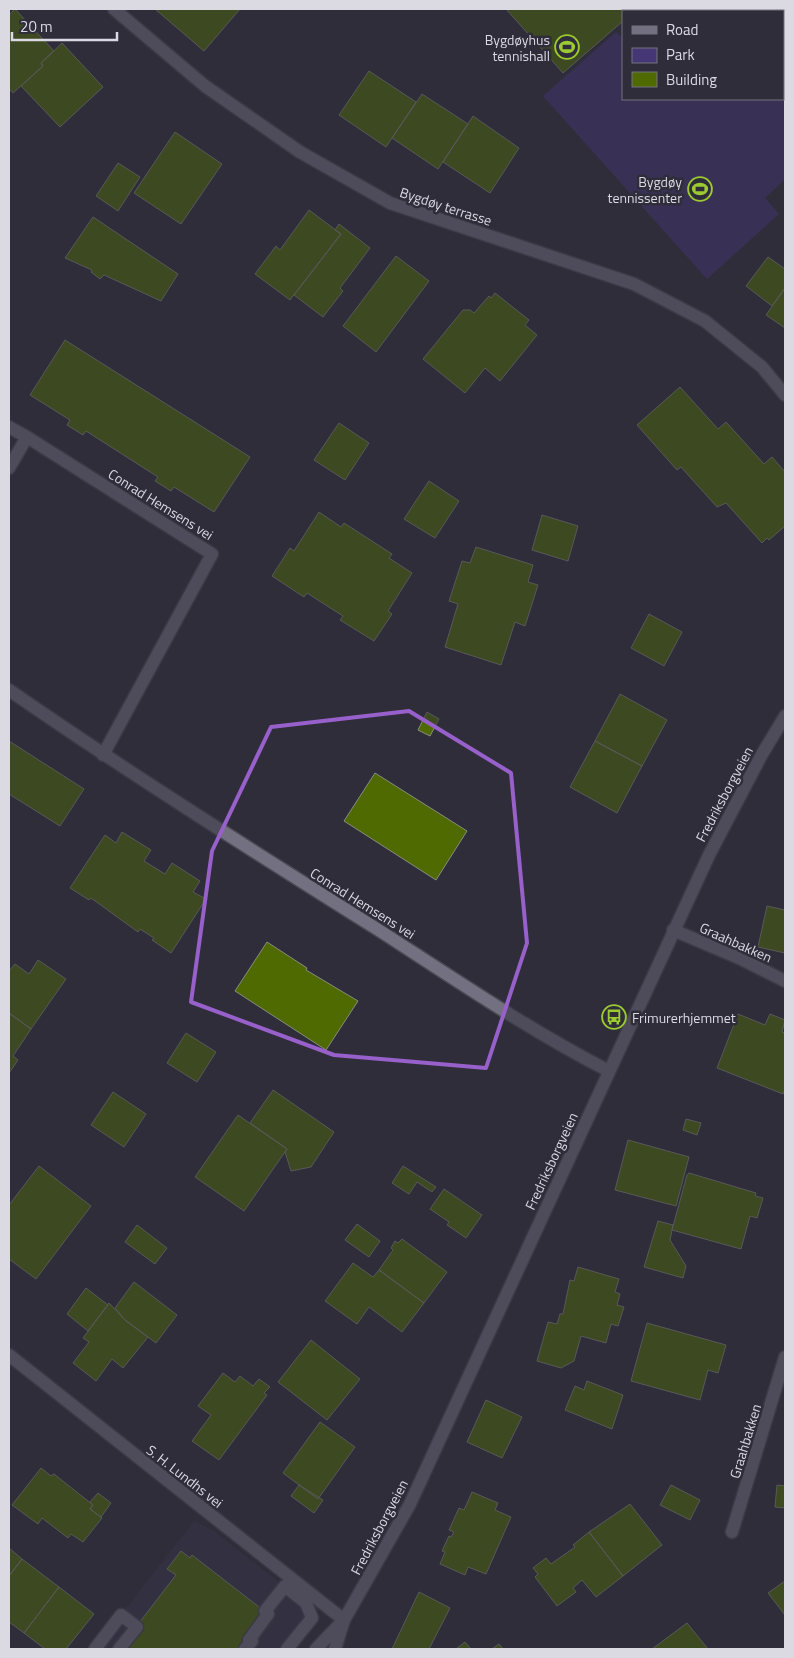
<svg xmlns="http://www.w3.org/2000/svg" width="794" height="1658" font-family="'Titillium Web',sans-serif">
  <rect width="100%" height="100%" fill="#2f2d3a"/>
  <!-- built -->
  <path fill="#393649" d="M194,1521L212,1530L306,1603L312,1618L287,1649H95Z"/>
  <!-- green -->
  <path fill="#453675" d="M616,32L623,39V99H783V83L785,85V179L765,198L779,214L707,279L543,96Z"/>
  <!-- building -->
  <path fill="#4e6a00" stroke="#888e7f" d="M15,9L54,51L41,63L43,66L13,93L9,88V15Z
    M155,9H240L204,51Z
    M506,9H637L634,11H623V21L563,73Z
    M775,9H785V20L783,11Z
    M785,41V59L783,56V43Z
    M62,43L103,87L60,127L21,86L43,66L41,63Z
    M369,71L416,102L386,147L339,115Z
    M422,94L468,124L438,169L392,138Z
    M473,116L519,148L490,193L443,162Z
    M175,132L222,164L181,224L134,193Z
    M118,163L140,177L118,211L96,196Z
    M309,210L341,234L290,300L255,274L276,246L280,250Z
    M93,217L178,274L161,301L104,275L100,279L91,272L92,270L65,258Z
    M339,224L370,248L340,288L343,291L323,317L294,295L341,234L335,230Z
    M396,256L429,281L376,352L343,326Z
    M768,257L785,269V288L772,306L746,286Z
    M785,288V328L766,315Z
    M495,293L529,320L525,325L537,335L500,381L485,368L465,393L423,359L463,310H470L474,313L489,296L491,298Z
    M65,340L250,457L214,512L174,487L171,491L155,481L158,477L86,431L83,435L67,425L70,420L30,395Z
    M680,387L718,429L726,422L764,464L772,457L785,472V526L769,540L767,538L762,543L726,503L717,507L681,467L677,470L637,425Z
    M339,423L369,443L345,480L314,460Z
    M429,481L459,501L435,538L404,519Z
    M319,512L341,527L344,523L392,554L389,558L412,573L388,611L392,614L374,641L340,620L343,616L307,593L304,597L272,576L290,548L294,551Z
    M542,515L578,526L568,561L532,550Z
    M476,547L533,565L528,582L538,585L525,626L515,622L501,665L445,647L458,604L449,601L462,561L470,563Z
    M649,614L682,632L664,666L631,648Z
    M620,694L667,720L642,766L595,741Z
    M427,712L439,719L430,736L418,730Z
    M9,741L84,789L60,826L9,794Z
    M595,741L642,766L617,813L570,787Z
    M375,773L467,831L436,880L344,821Z
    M122,832L151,850L144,861L165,874L172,863L200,881L193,892L206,899L171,953L152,940L154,938L140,929L138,932L91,898L89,900L70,888L105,835L116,843Z
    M767,906L785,910V953L758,947Z
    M267,942L307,968L306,970L358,1001L326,1050L235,991Z
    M38,960L66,979L31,1029L9,1013V971L15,964L29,974Z
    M9,1013L31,1029L13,1056L18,1060L9,1073Z
    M738,1014L765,1025L770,1014L785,1020L782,1032L785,1033V1089L783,1094L717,1068Z
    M186,1033L216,1052L197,1082L167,1063Z
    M273,1090L334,1132L311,1167L291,1171L285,1152L287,1149L250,1123Z
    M113,1092L146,1114L124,1147L91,1125Z
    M238,1115L287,1149L244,1211L195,1177Z
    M686,1119L701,1123L697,1135L683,1130Z
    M628,1140L689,1157L676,1206L615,1190Z
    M39,1166L91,1206L36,1279L9,1259V1205Z
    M403,1166L436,1187L432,1192L417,1182L409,1194L392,1183Z
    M689,1173L756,1193L755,1196L763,1198L757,1218L750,1216L741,1249L672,1230L687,1175Z
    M444,1189L482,1215L466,1238L447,1225L449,1222L430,1209Z
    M658,1221L673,1225L670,1240L686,1266L683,1278L644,1267Z
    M357,1224L380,1241L369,1257L345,1240Z
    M137,1225L167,1248L155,1264L125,1242Z
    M402,1239L447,1272L424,1303L379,1270L393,1250L391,1248L395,1241L398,1243Z
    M353,1263L373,1277L379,1270L424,1303L402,1332L369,1307L357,1324L325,1301Z
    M578,1267L619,1279L615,1292L620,1294L617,1305L624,1307L618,1326L611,1324L606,1343L581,1336L574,1361L561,1368L537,1361L548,1322L557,1324L560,1314H563L570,1280L574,1281Z
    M134,1282L177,1315L156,1343L125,1320L115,1308Z
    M86,1288L108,1305L88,1331L67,1314Z
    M109,1303L125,1320L148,1337L123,1368L112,1359L96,1381L73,1363L89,1342L83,1338Z
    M647,1323L726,1345L718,1373L708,1370L700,1400L631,1381Z
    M311,1340L360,1379L327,1420L278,1382Z
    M223,1373L235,1382L240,1376L253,1386L259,1379L270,1387L264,1393L267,1395L219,1460L192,1441L211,1415L198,1406Z
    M587,1381L623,1395L612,1429L565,1410L575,1386L584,1390Z
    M486,1400L522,1417L502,1458L467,1442Z
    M320,1422L355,1447L318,1499L283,1473Z
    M41,1468L51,1476L54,1474L93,1505L90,1509L102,1518L83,1542L71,1534L68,1538L42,1518L38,1524L12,1505Z
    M299,1485L323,1500L314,1513L291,1496Z
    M671,1485L700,1500L690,1520L660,1505Z
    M777,1485L785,1486V1508L775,1507Z
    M472,1492L498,1503L495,1510L511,1517L486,1574L468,1567L465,1575L440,1564L445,1552L442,1551L449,1536L451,1537L454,1532L449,1530L459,1508L464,1510Z
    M98,1493L111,1503L101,1517L90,1509L93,1505L90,1502Z
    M630,1504L662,1545L623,1576L589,1532Z
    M589,1532L623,1576L596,1597L582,1580L573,1588L576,1592L557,1606L535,1577L538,1574L533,1568L546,1558L551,1564L575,1547L573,1545Z
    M9,1548L22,1559L9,1576Z
    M181,1551L190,1558L192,1555L268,1614L245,1649H119L176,1575L167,1569Z
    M22,1559L59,1587L24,1633L9,1622V1576Z
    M785,1581V1615L768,1593Z
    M59,1587L94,1614L66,1649H45L24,1633Z
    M419,1592L450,1608L429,1649H392Z
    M687,1623L708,1649H652Z
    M465,1642L471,1649H456Z
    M499,1644L503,1649H492Z"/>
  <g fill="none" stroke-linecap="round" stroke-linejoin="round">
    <!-- pedestrian casing -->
    <g stroke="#4a4853" stroke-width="15">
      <path id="pedestrian" d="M95,1649L121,1615L137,1627L119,1649
        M245,1649L252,1641L249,1640L268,1614L265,1611L285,1586L306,1603L312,1618L287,1649"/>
    </g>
    <!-- minor casing -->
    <g stroke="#4a4853" stroke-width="15">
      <path id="minor" d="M114,9L205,86L300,152L390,203L634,284L705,321L762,367L785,395
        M9,427L27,437
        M9,468L27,437L212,554L103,755
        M9,690C129,773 253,851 377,929C453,978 529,1030 609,1071
        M673,930L739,958L785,981
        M9,1355L344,1620
        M732,1532L785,1357"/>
    </g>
    <!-- tertiary casing -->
    <g stroke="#4a4853" stroke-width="15">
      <path id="tertiary" d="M316,1649L342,1622
        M335,1649L344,1620L410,1504L709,855L761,756L785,716"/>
    </g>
    <!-- pedestrian -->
    <use href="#pedestrian" stroke="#737181" stroke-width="12"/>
    <!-- minor -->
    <use href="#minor" stroke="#737181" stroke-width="12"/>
    <!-- tertiary -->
    <use href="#tertiary" stroke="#737181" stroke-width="12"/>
  </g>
  <!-- marked area -->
  <path d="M0 0H794V1658H0ZM409,711L511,773L527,943L486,1068L334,1055L191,1002L212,851L271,727Z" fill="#2f2d3a" fill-opacity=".55" fill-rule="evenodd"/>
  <path fill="none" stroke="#9860ca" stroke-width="4" stroke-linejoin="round" d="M409,711L511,773L527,943L486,1068L334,1055L191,1002L212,851L271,727Z"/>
  <!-- icons -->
  <defs>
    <g id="stadium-ring" transform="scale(1.25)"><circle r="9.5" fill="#2f2d3a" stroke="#9cca31" stroke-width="1.5"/><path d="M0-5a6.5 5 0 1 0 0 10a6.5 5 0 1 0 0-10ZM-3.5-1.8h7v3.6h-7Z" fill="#9cca31"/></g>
    <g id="bus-ring" transform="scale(1.25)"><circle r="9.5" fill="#2f2d3a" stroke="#9cca31" stroke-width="1.5"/><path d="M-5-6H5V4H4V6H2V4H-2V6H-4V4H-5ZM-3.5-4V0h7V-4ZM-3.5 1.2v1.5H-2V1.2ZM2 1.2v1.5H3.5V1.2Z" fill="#9cca31"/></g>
  </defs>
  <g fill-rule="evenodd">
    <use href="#stadium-ring" x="567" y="47"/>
    <use href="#stadium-ring" x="700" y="189"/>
    <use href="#bus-ring" x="614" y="1017"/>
  </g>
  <g text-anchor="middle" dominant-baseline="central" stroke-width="5" stroke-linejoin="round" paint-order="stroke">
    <!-- poi labels -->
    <g font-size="14" fill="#dbdae3" stroke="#2f2d3a" text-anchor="end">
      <text x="550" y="39">Bygdøyhus<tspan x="550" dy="16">tennishall</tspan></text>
      <text x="682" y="181">Bygdøy<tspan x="682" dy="16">tennissenter</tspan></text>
      <text x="632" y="1017" text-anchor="start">Frimurerhjemmet</text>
    </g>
    <!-- street labels -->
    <g font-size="14" fill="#dbdae3" stroke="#2f2d3a">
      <text transform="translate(446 206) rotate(18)">Bygdøy terrasse</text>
      <text transform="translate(161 504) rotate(32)">Conrad Hemsens vei</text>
      <text transform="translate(724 794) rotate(-62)">Fredriksborgveien</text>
      <text transform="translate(363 903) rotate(32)">Conrad Hemsens vei</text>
      <text transform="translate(736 942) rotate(24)">Graahbakken</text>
      <text transform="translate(551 1161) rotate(-65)">Fredriksborgveien</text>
      <text transform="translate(745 1441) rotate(-73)">Graahbakken</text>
      <text transform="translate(185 1476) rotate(38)">S. H. Lundhs vei</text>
      <text transform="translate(379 1527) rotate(-62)">Fredriksborgveien</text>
    </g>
  </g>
  <!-- border -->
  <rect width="794" height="1658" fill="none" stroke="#dbdae3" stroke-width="20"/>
  <!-- legend -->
  <rect x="622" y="10" width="162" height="90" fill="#2f2d3a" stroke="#74727e"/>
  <rect x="632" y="26" width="25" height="8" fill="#737181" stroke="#74727e"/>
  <text x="666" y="35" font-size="15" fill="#dbdae3">Road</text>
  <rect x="632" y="48" width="25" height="15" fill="#453675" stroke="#74727e"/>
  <text x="666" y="60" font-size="15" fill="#dbdae3">Park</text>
  <rect x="632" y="72" width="25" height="15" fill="#4e6a00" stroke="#74727e"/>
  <text x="666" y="85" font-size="15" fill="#dbdae3">Building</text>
  <!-- scale -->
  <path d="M12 32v8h105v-8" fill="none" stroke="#dbdae3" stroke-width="2.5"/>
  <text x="20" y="32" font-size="15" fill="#dbdae3" stroke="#2f2d3a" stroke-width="4" paint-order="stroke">20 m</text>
</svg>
